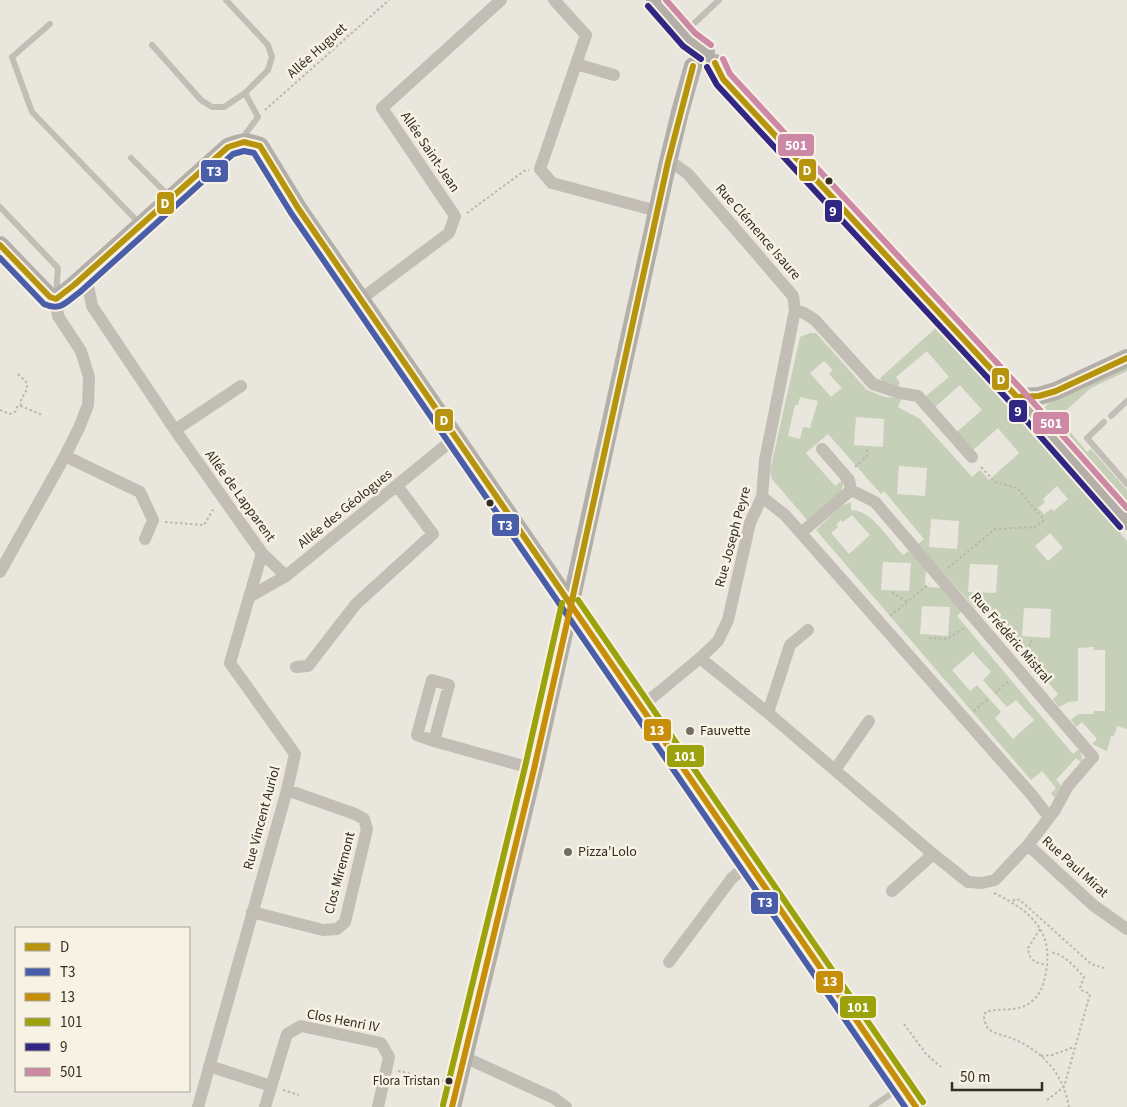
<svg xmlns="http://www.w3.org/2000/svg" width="1127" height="1107" font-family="'Source Sans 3',sans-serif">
  <rect width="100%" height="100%" fill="#e9e6dd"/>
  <!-- green -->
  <path fill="#c6cfb7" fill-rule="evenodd" d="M937,327L1127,541V729L1117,726L1114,736H1111L1107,751L1092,744L1097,739L1082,722L1076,727L1071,720L1078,714H1094V711H1105V650H1094V647L1078,648V701L1069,702L1059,707L1053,699L1058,694L981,603L975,608L918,544L924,539L884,491L881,494L828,434L806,453L835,486L843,479L844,481L841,492L808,521L772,479L770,471L800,337L810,333H816L867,390L885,397L902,398L898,407L920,419L972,477L980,470L989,480L1019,453L998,428L973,450L957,432L982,410L960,385L935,407L926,396L949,377L927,351L896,377L900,383L898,386L882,381L880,378ZM824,361L833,370L829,374L842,388L831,397L810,373ZM800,397L818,401L810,428L803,427L800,439L788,436L795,405H798ZM856,417L884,419L883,447L854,445ZM899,466L927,468L925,496L897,494ZM1057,486L1068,499L1054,511L1051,509L1044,514L1038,508L1045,502L1043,499ZM931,519L959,521L957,549L929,547ZM1050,533L1063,548L1048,561L1035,546ZM970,564L998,565L996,593L968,592ZM1024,608L1051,609L1050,638L1022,636Z
    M1127,367V371L1091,388L1063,413L1069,420L1067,428L1087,452L1091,449L1127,490V510L1044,417V409L1048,403Z
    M851,502V510C872,510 890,541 903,555L910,550L926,569L925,584L928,587L945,588L963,610L957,616L1073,754L1079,749L1082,756V763L1076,758L1056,780L1062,786L1055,798L1051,793L1056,788L1042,771L1031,780L816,530L841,506ZM852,515L870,535L849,554L831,533L838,527L836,525L841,520L843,522ZM883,562L911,563L909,591L881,590ZM922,606L950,607L948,636L920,634ZM973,652L991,672L983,680L1005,705L1007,707L1016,700L1034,720L1013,739L995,718L1001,712L977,685L970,691L952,670Z"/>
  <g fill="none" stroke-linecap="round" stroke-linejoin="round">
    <!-- path -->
    <path stroke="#bbb6ae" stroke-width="2" stroke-dasharray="2.5 2.5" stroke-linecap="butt" d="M265,110L389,0
      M467,213L524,171L529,170
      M18,374L27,383V389L20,402L21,406
      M0,410L10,414L15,412L17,407L21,406L42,415
      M855,467L867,456V449
      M165,522L204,525L214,508
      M948,568L995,529L1035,527L1044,520L1017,488L995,482L981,467
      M892,592L907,602
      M890,616L929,584
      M929,638L947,639L966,627
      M1021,653L1030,645L1032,639
      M995,693L1010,680
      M974,711L989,698
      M994,893C1029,910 1054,930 1046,972C1044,984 1041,994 1031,1002C1018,1013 1001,1007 986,1012L984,1015C984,1019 985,1024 987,1027C992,1034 1004,1035 1011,1038C1043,1051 1063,1073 1069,1107
      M1013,901L1015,899L1020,900L1091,964L1104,968
      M1040,929L1028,948C1029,961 1036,963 1048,965
      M904,1024L926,1054L941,1067
      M1041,1056L1052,1055L1074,1047
      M398,1071L443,1081
      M283,1090L299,1095
      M1047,1100L1064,1087L1090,994L1081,990L1080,988L1084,977L1082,975C1073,965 1064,954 1050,952"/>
    <!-- lane -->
    <path stroke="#c2beb6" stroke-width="6" d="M226,0L268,45L272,57L268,70L245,93L258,117L241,140
      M50,24L12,57L32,112L140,224
      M685,32L719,0
      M152,45L201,100L212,107H224L245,93
      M131,158L170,197
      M0,207L58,268L56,295
      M1111,416L1127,401
      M1104,422L1087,438L1127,484
      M872,1107L901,1087"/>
    <!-- street -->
    <path stroke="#c2beb6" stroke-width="12" d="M554,0L586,35L540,169L552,183L657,211
      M576,64L614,75
      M668,162L677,166L688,174L793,296L795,310L804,313L815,320L873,384L900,393L918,396L972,457
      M83,277L89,290L92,306L175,430L262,553L286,576
      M361,299L449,233L455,216L382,108L501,0
      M175,430L241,386
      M822,449L849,480L851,490
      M65,456L140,492L153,520L145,539
      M762,497L785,515L1031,794L1049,817
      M801,533L851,490L875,502L1093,757L1068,786L1055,810L1028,845
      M0,572L65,456L79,428L88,405L89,377L81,351L58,316L56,299
      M249,597L286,576L456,437
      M700,658L768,713L933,854L968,882L982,883L995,880L1028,845L1093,905L1127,929
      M296,667L308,666L356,604L433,534L398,487
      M641,707L700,658L718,641L728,620L750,523L762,497L765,460L795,310
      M768,713L790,645L808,630
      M434,741L417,735L432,680L449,685L434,741L534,769
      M835,770L869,721
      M892,891L933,854
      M252,912L323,930L337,929L345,922L367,829L364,819L355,814L287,790
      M669,962L732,878L749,864
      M464,1057L554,1098L566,1107
      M209,1066L271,1086
      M198,1107L287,790L295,754L230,663L262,553
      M265,1107L287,1034L301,1026L381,1043L389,1057L378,1107"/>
    <!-- secondary -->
    <path stroke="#b3aea7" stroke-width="18" d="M655,0L689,40L706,52
      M715,63L723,79L1017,397L1127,521
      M0,245L50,297L56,299L74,285L228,147C241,141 247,141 260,146L298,208L916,1107
      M1017,397L1039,396L1056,391L1127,358
      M452,1107L534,769L668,162L680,112L693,66"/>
    <!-- bus-1 casing -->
    <g stroke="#f7f2e3" stroke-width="10">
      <path id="bus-1" d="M715,63L723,79L1017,397L1039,396L1056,391L1127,358
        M0,245L50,297L56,299L74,285L228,147L244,142L260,146L298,208L571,605
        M571,605L668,162L693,66"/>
    </g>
    <!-- bus-2 casing -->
    <g stroke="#f7f2e3" stroke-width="10">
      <path id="bus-2" d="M0,258L44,304C61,312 67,301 80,292L233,154L244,151L254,153L291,213L905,1107"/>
    </g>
    <!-- bus-3 casing -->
    <g stroke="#f7f2e3" stroke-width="10">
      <path id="bus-3" d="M571,605L916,1107
        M452,1107L534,769L571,605"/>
    </g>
    <!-- bus-4 casing -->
    <g stroke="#f7f2e3" stroke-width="10">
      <path id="bus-4" d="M578,600L923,1102
        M443,1105L525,767L562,603"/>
    </g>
    <!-- bus-5 casing -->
    <g stroke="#f7f2e3" stroke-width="10">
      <path id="bus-5" d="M648,6L683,46L701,59
        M707,67L717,85L1011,403L1120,527"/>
    </g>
    <!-- bus-6 casing -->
    <g stroke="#f7f2e3" stroke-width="10">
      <path id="bus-6" d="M666,0L695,33L711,45
        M723,59L730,74L1023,391L1127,508"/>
    </g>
    <!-- bus-1 -->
    <use href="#bus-1" stroke="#b7940d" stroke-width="6"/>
    <!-- bus-2 -->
    <use href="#bus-2" stroke="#4a5da8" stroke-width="6"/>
    <!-- bus-3 -->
    <use href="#bus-3" stroke="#c78f09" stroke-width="6"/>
    <!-- bus-4 -->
    <use href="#bus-4" stroke="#9ba20b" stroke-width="6"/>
    <!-- bus-5 -->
    <use href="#bus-5" stroke="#312783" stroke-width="6"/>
    <!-- bus-6 -->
    <use href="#bus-6" stroke="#cc88a5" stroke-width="6"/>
  </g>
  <!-- markers -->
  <g fill="#322c25" stroke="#f7f2e3" stroke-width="2">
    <circle cx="829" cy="181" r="4.5"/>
    <circle cx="490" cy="503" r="4.5"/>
    <circle cx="449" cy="1081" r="4.5"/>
  </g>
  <g fill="#726d65" stroke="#f7f2e3" stroke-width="2">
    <circle cx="690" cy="731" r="5"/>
    <circle cx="568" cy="852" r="5"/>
  </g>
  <g text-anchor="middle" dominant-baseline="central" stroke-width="5" stroke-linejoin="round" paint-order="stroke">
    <!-- bus labels -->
    <g font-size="13" fill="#322c25" stroke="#f7f2e3" text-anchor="end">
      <text x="440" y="1081">Flora Tristan</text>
    </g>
    <!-- street labels -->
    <g font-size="14" fill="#322c25" stroke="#f7f2e3">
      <text transform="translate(317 51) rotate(-42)">Allée Huguet</text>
      <text transform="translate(430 152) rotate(56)">Allée Saint-Jean</text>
      <text transform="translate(758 232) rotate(49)">Rue Clémence Isaure</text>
      <text transform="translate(240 496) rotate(54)">Allée de Lapparent</text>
      <text transform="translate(345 509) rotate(-39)">Allée des Géologues</text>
      <text transform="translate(733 537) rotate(-75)">Rue Joseph Peyre</text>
      <text transform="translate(1011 638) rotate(49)">Rue Frédéric Mistral</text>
      <text transform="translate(262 818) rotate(-75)">Rue Vincent Auriol</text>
      <text transform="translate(1075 867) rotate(42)">Rue Paul Mirat</text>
      <text transform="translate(340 873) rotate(-75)">Clos Miremont</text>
      <text transform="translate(343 1021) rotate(11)">Clos Henri IV</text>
    </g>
    <!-- poi labels -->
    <g font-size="14" fill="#322c25" stroke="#f7f2e3" text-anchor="start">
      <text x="700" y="731">Fauvette</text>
      <text x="578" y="852">Pizza'Lolo</text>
    </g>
  </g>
  <g stroke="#f7f2e3" stroke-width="2">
    <rect x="777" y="133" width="38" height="24" rx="5" fill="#cc88a5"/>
    <rect x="798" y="158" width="19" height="24" rx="5" fill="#b7940d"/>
    <rect x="200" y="159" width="29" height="24" rx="5" fill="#4a5da8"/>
    <rect x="156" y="191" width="19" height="24" rx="5" fill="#b7940d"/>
    <rect x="824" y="199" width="19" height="24" rx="5" fill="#312783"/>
    <rect x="991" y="367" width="19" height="24" rx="5" fill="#b7940d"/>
    <rect x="1008" y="399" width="20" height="24" rx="5" fill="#312783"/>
    <rect x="434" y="408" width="20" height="24" rx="5" fill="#b7940d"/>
    <rect x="1032" y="411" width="38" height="24" rx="5" fill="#cc88a5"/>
    <rect x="491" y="513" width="29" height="24" rx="5" fill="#4a5da8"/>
    <rect x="643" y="718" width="29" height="24" rx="5" fill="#c78f09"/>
    <rect x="666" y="744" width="39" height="24" rx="5" fill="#9ba20b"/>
    <rect x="750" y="891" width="29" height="24" rx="5" fill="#4a5da8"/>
    <rect x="815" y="970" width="29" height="24" rx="5" fill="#c78f09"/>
    <rect x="839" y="995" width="38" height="24" rx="5" fill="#9ba20b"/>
  </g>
  <g font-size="14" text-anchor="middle" font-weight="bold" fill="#fff">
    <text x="796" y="150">501</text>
    <text x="807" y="175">D</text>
    <text x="214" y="176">T3</text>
    <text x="165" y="208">D</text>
    <text x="833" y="216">9</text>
    <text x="1001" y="384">D</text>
    <text x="1018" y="416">9</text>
    <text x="444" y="425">D</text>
    <text x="1051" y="428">501</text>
    <text x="505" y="530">T3</text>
    <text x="657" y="735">13</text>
    <text x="685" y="761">101</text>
    <text x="765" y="907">T3</text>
    <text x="830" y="986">13</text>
    <text x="858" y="1012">101</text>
  </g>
  <!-- legend -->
  <rect x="15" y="927" width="175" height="165" fill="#f7f2e3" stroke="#a8a397"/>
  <rect x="25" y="943" width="25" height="8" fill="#b7940d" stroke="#a8a397"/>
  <text x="60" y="952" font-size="15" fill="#322c25">D</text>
  <rect x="25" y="968" width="25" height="8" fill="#4a5da8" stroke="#a8a397"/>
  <text x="60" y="977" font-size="15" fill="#322c25">T3</text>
  <rect x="25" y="993" width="25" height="8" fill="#c78f09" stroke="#a8a397"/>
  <text x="60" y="1002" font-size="15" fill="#322c25">13</text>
  <rect x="25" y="1018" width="25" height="8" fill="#9ba20b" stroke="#a8a397"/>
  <text x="60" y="1027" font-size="15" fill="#322c25">101</text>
  <rect x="25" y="1043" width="25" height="8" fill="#312783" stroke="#a8a397"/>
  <text x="60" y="1052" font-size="15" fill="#322c25">9</text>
  <rect x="25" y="1068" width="25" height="8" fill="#cc88a5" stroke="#a8a397"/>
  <text x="60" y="1077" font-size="15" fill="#322c25">501</text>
  <!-- scale -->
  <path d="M952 1082v8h90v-8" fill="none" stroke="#322c25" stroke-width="2.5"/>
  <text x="960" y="1082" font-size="15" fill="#322c25" stroke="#f7f2e3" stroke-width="4" paint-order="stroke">50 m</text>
</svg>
